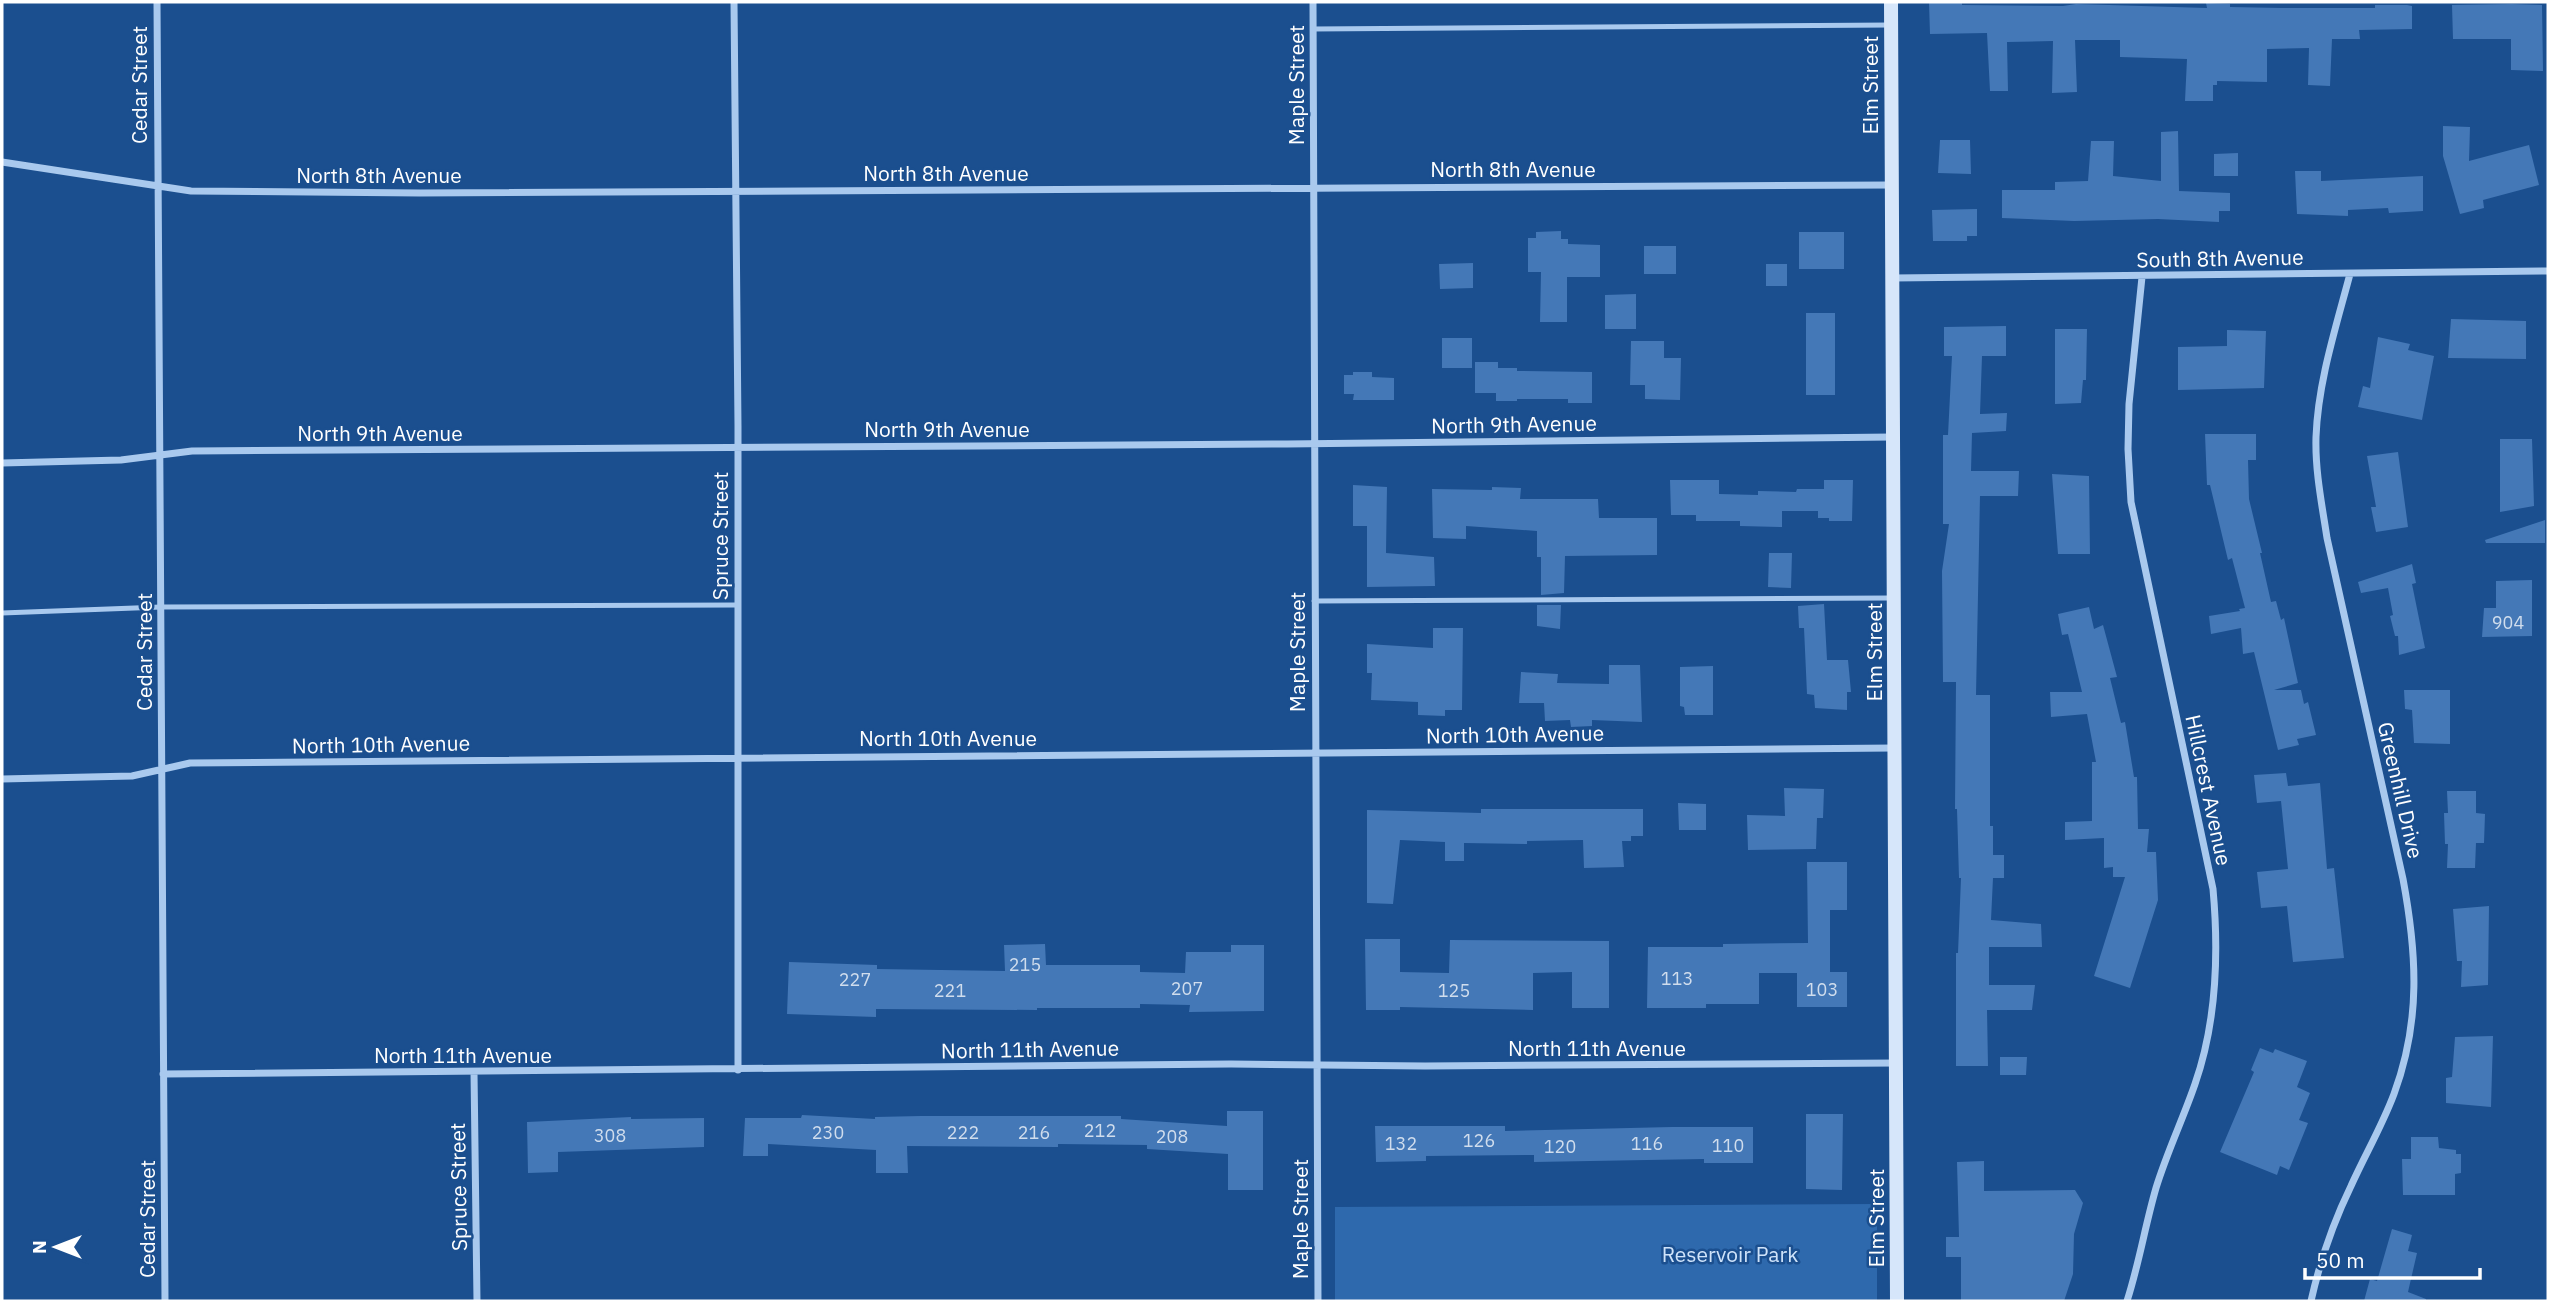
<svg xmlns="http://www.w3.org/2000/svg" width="2550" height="1303" font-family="'IBM Plex Sans',sans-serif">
  <rect width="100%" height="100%" fill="#1b4f8f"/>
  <!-- green -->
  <path fill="#2e69ad" d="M1877,1204V1301H1335V1207Z"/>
  <!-- building -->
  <path fill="#4478b7" d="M1929,2H1962V5L2063,6L2076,4L2207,8L2206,3L2230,4V7L2282,8H2375V5H2407L2412,6V29L2359,30L2360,39H2332L2330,86L2308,85L2309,48L2267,49V82L2217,81V85H2213V101H2185L2187,59L2120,57V40H2075L2077,92L2052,93L2053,41L2007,42L2008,91H1990L1987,33L1930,34Z
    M2512,4L2542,5L2543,71L2511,70V39H2453L2452,5Z
    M2443,126L2470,127L2469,161L2529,145L2539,185L2483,200L2484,208L2460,214L2443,156Z
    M2178,131L2179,191L2230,193V211H2219V222L2158,219L2074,221L2002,218V190H2055V182L2088,181L2091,141H2114L2113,176L2161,181V132Z
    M1940,140H1970L1971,174L1938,173Z
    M2238,153V176H2214V154Z
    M2295,171H2321V181L2423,176V211L2389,213L2388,208L2348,210V216L2297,214Z
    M1977,209V236H1967V241H1933L1932,210Z
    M1561,231V239H1568V244L1600,245V277H1567V322H1540L1541,272H1528V238H1536V232Z
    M1799,232H1844V269H1799Z
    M1644,246H1676V274H1644Z
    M1473,263V288L1440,289L1439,264Z
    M1766,264H1787V286H1766Z
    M1636,294V329H1605V295Z
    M1806,313H1835V395H1806Z
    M2451,319L2526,321V359L2448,358Z
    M2006,326V356H1982L1980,414L2007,413L2006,431L1972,433L1971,471H2019L2018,496H1980L1976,695H1990V826H1993V855H2004V878H1993L1991,920L2041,924L2042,947H1989V985H2035L2032,1010H1987L1988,1066H1956V953H1958L1961,878H1959L1957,809H1955L1956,682H1943L1942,571L1949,524H1943V435H1948L1952,356H1944V327Z
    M2055,329H2087L2086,380H2083L2081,403L2055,404Z
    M2227,330L2266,331L2264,388L2178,390V347L2227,346Z
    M2378,337L2410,344L2408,350L2434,356L2422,420L2358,407L2363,386L2370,388Z
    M1442,338H1472V368H1442Z
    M1631,341H1664V358H1681L1680,400L1645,399V385H1630Z
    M1475,362H1498V368H1517V371L1592,372V403H1568V399H1517V401H1496V393H1475Z
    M1353,372H1372V377L1394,378V400H1353L1354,394H1344V375H1353Z
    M2205,434H2256V460H2248L2249,499L2262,553H2260L2271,602L2276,601L2281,620L2284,618L2298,683L2274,690H2301L2304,704L2308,702L2316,735L2297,739L2299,745L2278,750L2254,652L2243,654L2241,628L2211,634L2209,616L2240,611L2239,609L2245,608L2232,558L2228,560L2210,485H2207Z
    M2500,439H2532L2534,506L2500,512Z
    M2398,452L2408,527L2376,532L2371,507H2376L2367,456Z
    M2052,474L2089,476L2090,554H2058Z
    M1670,480H1719V494L1758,495V491L1796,492L1797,489H1824V480H1853L1852,521H1829V518H1818V511H1782V527L1740,526V521H1696V515H1671Z
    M1353,485L1387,487L1386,553L1434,557L1435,586L1367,587V526H1353Z
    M1492,487L1521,488L1520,499H1598L1599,518H1657V555L1565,556L1564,593L1541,595V557H1537V531L1466,526V539L1433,538L1432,489L1492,490Z
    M2545,520V543H2486L2485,540Z
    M1769,553H1792L1791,588L1768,587Z
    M2412,564L2416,583L2412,584L2425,648L2399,655L2398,636H2395L2390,616L2393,615L2388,588L2361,593L2358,582Z
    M2532,580V636L2482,637L2484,608H2496V581Z
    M1824,604L1827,660H1848L1851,692H1847V710L1815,708L1814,695L1807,694L1804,628H1799L1798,606Z
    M1537,605H1561L1560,629L1537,626Z
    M2089,607L2094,629L2103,625L2117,677L2110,678L2121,723L2125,722L2134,777H2137L2138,829H2149L2147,852H2156L2158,900L2130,988L2094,976L2125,877H2113V867L2104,868V838L2065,840V822L2092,821V762H2096L2087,714L2051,717L2050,692H2082L2068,634L2062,635L2058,614Z
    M1433,628H1463L1462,710H1445V716L1418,715V702L1371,700L1372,673H1367V644L1433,648Z
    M1609,665H1640L1642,722L1592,720V726L1571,727L1570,720L1545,721L1544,703H1519L1521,672L1558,674L1557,683L1609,684Z
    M1713,666V715H1685L1684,707L1680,706V667Z
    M2404,690H2450V744L2414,743L2412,710L2405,709Z
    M2286,773L2288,786L2320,783L2327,869L2334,868L2344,958L2293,962L2287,906L2261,908L2257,872L2288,869L2281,801L2257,803L2254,775Z
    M1784,788L1824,789L1823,818H1817L1816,849L1748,850L1747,815L1785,816Z
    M2447,791H2476V813L2485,814L2484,843H2476L2475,868H2447L2448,844H2445L2444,813H2448Z
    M1678,803L1706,804V830H1679Z
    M1481,809H1643V836H1631V841H1622L1624,867L1584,868L1583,840L1527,841V844L1464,843V861H1445V842L1400,840L1393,904L1367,903V810L1481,813Z
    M1807,862H1847V910H1830V972H1847V1007H1797V973H1759V1004H1706V1008H1647L1648,947H1723V944L1808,943Z
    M2489,906L2488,985L2461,987L2462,961H2457L2453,909Z
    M1365,939H1400V972L1449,973L1450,940L1609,941V1008H1572V972L1533,973V1010L1400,1007V1010H1366Z
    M1045,944L1046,965H1140V972L1185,973L1186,952H1231V945H1264V1011L1189,1012L1190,1005L1140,1004V1008H1037V1010L876,1009V1017L787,1014L789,962L877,965V969L1005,971L1004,945Z
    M2493,1036L2491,1107L2446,1103V1078L2452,1077L2455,1037Z
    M2260,1048L2273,1053L2275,1049L2307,1061L2297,1087L2310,1093L2299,1120L2308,1123L2289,1170L2280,1166L2277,1175L2220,1152L2254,1072L2251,1070Z
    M2000,1057H2027L2026,1075H2000Z
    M1227,1111H1263V1190H1228V1154L1147,1149V1145L1058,1144V1147L907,1146L908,1173H876V1150L768,1144V1156H743L745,1118H801L802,1115L875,1119V1117L921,1116H1121V1119L1227,1126Z
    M1806,1114H1843L1842,1190L1806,1189Z
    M631,1117V1119L704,1118V1147L558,1152V1172L528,1173L527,1122Z
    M1375,1126H1505V1131L1672,1127H1753V1163H1704V1159L1534,1162V1155L1426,1156V1161L1376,1162Z
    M2411,1137H2438L2439,1148L2456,1150V1154H2461V1173L2455,1174V1195H2403L2402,1159H2411Z
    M1984,1161V1191L2075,1190L2083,1203L2074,1234L2073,1274L2064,1301H1961V1257H1946V1237H1959L1957,1162Z
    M2392,1229L2412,1235L2408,1251L2417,1253L2408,1292L2426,1299V1301H2364L2370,1279L2377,1281Z"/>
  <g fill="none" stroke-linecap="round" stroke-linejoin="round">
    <!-- lane -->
    <path stroke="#a9c9ee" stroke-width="5" d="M1313,29L1891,25
      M1314,601L1891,598
      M2,613L161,607L738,605"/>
    <!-- street -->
    <path stroke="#a9c9ee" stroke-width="7" d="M157,2L165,1301
      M734,2L738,426V1070
      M1313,2L1318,1301
      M2,162L191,191L420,193L1891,185
      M1893,278L2548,271
      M2,463L121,460L192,451L1287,444L1892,437
      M2,779L132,776L190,763L1894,748
      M474,1072L477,1301
      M163,1074L1231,1064L1425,1066L1897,1063
      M2127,1301C2139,1264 2145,1226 2156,1188C2167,1152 2183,1119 2195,1084C2217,1021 2219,955 2213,889L2131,502L2128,449L2129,404L2142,277
      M2311,1301C2320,1261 2333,1223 2351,1186C2365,1155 2382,1126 2394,1094C2421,1021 2417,954 2403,879L2327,538C2322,505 2315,471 2316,437C2318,382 2336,327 2350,274"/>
    <!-- secondary -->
    <path stroke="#d6e6fa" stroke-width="14" d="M1891,2L1897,1301"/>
  </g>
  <g text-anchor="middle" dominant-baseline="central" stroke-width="5" stroke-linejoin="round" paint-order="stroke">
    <!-- number labels -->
    <g font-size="18" fill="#d0dded">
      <text x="2508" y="622">904</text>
      <text x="1025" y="964">215</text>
      <text x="1677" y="978">113</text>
      <text x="855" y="979">227</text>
      <text x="1187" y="988">207</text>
      <text x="1822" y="989">103</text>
      <text x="950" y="990">221</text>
      <text x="1454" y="990">125</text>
      <text x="1100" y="1130">212</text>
      <text x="828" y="1132">230</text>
      <text x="963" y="1132">222</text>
      <text x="1034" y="1132">216</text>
      <text x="610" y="1135">308</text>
      <text x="1172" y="1136">208</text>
      <text x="1479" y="1140">126</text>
      <text x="1401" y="1143">132</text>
      <text x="1647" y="1143">116</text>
      <text x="1728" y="1145">110</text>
      <text x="1560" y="1146">120</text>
    </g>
    <!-- street labels -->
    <g font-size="21" fill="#fff" stroke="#1b4f8f">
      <text transform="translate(139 85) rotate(-90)">Cedar Street</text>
      <text transform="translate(1296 85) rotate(-90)">Maple Street</text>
      <text transform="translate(1870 85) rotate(-90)">Elm Street</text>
      <text x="1513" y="169">North 8th Avenue</text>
      <text x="946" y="173">North 8th Avenue</text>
      <text x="379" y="175">North 8th Avenue</text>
      <text transform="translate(2220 258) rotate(-1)">South 8th Avenue</text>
      <text transform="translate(1514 424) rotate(-1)">North 9th Avenue</text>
      <text x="947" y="429">North 9th Avenue</text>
      <text x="380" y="433">North 9th Avenue</text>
      <text transform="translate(720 536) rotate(-90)">Spruce Street</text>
      <text transform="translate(144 652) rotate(-90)">Cedar Street</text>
      <text transform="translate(1297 652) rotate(-90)">Maple Street</text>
      <text transform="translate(1874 652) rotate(-90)">Elm Street</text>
      <text transform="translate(1515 734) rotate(-1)">North 10th Avenue</text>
      <text x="948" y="738">North 10th Avenue</text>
      <text transform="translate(381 744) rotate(-1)">North 10th Avenue</text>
      <text transform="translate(2209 790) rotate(78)">Hillcrest Avenue</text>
      <text transform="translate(2401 790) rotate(77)">Greenhill Drive</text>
      <text x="1597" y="1048">North 11th Avenue</text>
      <text transform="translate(1030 1049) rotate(-1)">North 11th Avenue</text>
      <text x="463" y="1055">North 11th Avenue</text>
      <text transform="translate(458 1187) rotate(-91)">Spruce Street</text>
      <text transform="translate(1876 1218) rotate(-90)">Elm Street</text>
      <text transform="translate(147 1219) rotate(-90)">Cedar Street</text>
      <text transform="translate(1300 1219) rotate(-90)">Maple Street</text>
    </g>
    <!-- park labels -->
    <g font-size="21" fill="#cfe3fa" stroke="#1b4f8f">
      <text x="1730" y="1254">Reservoir Park</text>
    </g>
  </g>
  <!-- border -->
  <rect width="2550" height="1303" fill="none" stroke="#ffffff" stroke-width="7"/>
  <!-- north arrow -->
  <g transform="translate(56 1247) rotate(270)" stroke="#1b4f8f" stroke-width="5" paint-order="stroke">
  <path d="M0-5L12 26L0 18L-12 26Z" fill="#ffffff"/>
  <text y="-10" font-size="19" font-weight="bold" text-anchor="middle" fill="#ffffff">N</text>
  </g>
  <!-- scale -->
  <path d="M2305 1268v10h175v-10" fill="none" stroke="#ffffff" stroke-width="3.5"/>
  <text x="2316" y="1268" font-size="21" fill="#ffffff" stroke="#1b4f8f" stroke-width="5" paint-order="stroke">50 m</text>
</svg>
